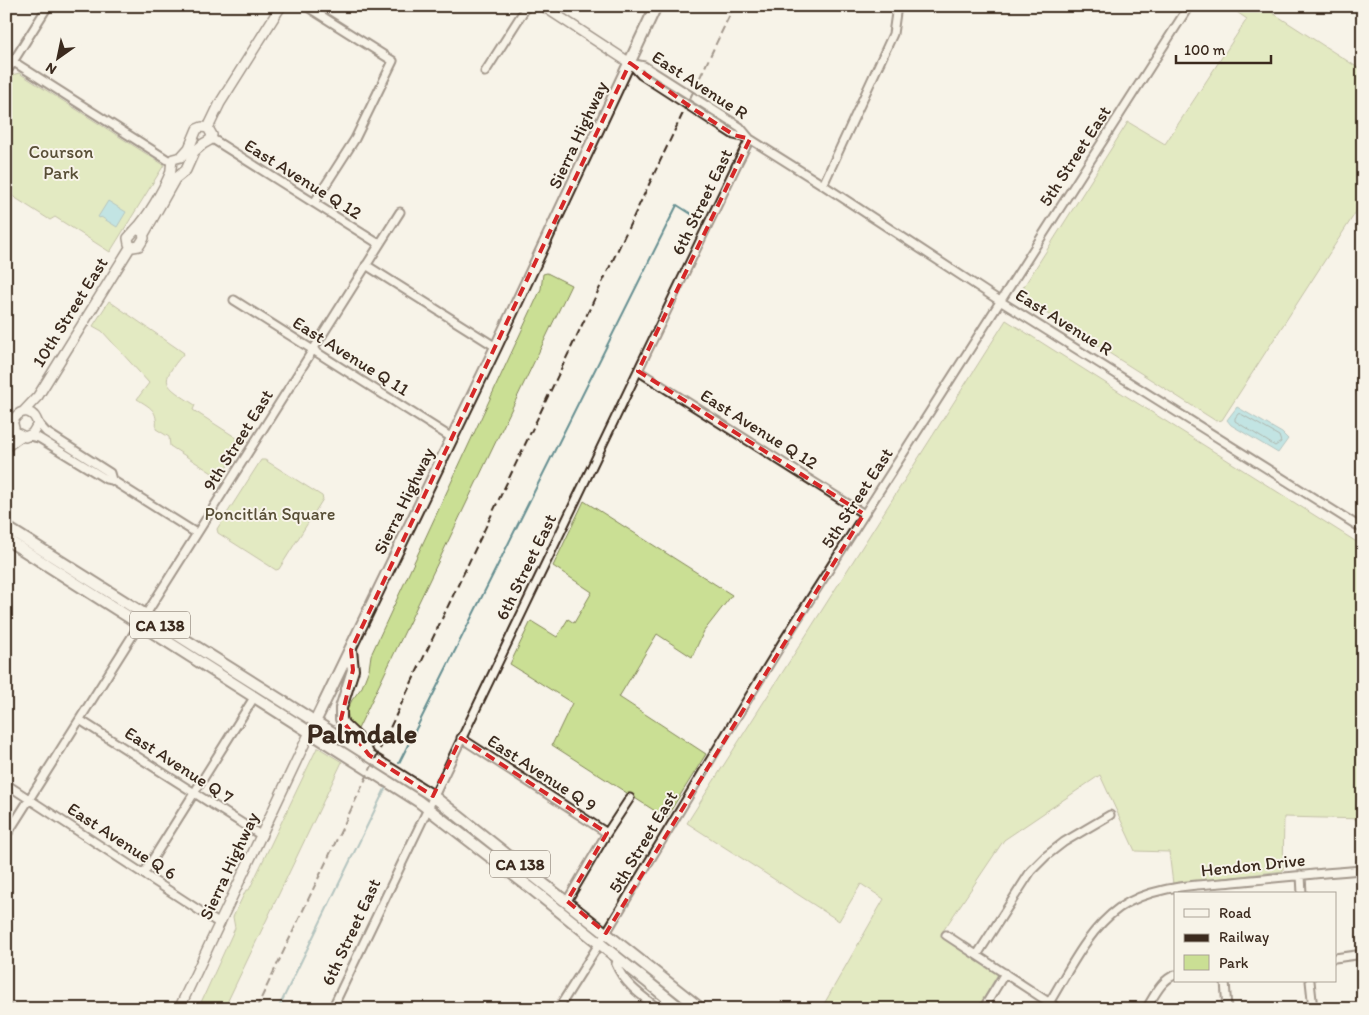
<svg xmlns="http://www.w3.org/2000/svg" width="1369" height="1015" font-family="Itim,sans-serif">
  <rect width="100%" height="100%" fill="#f7f3e8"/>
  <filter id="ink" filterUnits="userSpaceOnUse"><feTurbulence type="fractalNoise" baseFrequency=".02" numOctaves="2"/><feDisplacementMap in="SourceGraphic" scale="10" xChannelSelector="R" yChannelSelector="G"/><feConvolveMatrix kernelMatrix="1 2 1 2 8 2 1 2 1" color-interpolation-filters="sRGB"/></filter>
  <g filter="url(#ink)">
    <!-- green -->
    <path fill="#cadf94" stroke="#828459" d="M1228,6H1262L1363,71V201L1222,420L1216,421L1024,299L1021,291L1128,122L1165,144L1247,19Z
      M19,73L164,165L110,252L55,217L50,220L6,192V85L12,75Z
      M547,273L571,285L358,729L349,723L347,710L352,700L362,687L369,669L371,655L541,289L543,274Z
      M109,301L184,353C158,384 163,384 195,405L193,410L243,442L220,478L170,446L169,437L156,429C158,410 151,408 137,399L149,383L102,331L93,326Z
      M1006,320L1363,546V819L1284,817L1283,871L1173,884L1169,852L1135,851L1100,775L1004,840L941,934L998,974L977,1009H831L824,1004L884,899L861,884L839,921L687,823Z
      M261,460H265L322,496L323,499L279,569L276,570L218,533L217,529Z
      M584,501L732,595L704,631L692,657L657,634L619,697L706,754L666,818L552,745L572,703L510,664L531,621L557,637L568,619L574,623L592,592L553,566Z
      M317,748H319L342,762L224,1009H198L235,928L233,917L246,890H249Z"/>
    <!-- water -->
    <path fill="#82d3dd" stroke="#668f91" d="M108,201L126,212L117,227L101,217L100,218L98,217Z
      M1237,407L1282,433L1288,439L1278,453L1231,425L1227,420Z"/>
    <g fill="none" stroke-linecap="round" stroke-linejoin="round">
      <!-- shore -->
      <path stroke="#576e6a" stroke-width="1" d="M1241,414L1279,436L1281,442L1275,446L1235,421V418L1238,414Z"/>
      <!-- stream -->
      <path stroke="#668f91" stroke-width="2" d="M399,763L677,205L696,217
        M278,1009L385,789"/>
      <!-- minor casing -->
      <g stroke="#3b2a1e" stroke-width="11">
        <path id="minor" d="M306,6L393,61L355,139L314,203
          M6,57L171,162
          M630,63L641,75L692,108L734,135L750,139L823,185L1000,301L1363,529
          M630,63L644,66L740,127L750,139
          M485,72L527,6
          M6,73L48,6
          M211,138L379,244
          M823,185L893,34L897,6
          M366,265L496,347
          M234,300L452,438
          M638,371L864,514
          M37,422L46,432L110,473L112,480
          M29,436L39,438L106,479L112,480L196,533
          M80,720L262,836
          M461,738L607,833
          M6,784L220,924
          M6,836L400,212
          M144,873L255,696
          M1301,875L1302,894
          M567,901L607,833L630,798
          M946,935L1059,1009
          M977,955L1031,871L1046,856L1064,842L1110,815
          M618,957L616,964C624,984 642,996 659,1009
          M1335,958L1363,954
          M1225,981L1227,1009
          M1310,981L1313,1009
          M1049,1003C1069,970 1088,930 1119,908C1152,885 1195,886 1233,882C1277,878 1319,873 1363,870
          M6,1007L10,1009
          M332,1009L737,164L750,139
          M558,1009L606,933L717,749L784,640L1189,6
          M983,1009L1005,973
          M1146,1009C1154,997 1161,980 1175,975"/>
      </g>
      <!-- major casing -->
      <g stroke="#3b2a1e" stroke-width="12">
        <path id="major" d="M543,6L630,63
          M208,128L220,103L281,6
          M136,229C147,218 164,189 170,174C172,169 170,165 173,159L181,157L189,148L197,129L202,127L208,128L212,135L210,140L203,144L194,152L186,170L175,179L144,234
          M136,229L143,232L144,238L139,246L133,247L129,244L128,238Z
          M23,412L38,396L131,246
          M6,438C10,429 14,409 28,412C34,414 36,418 38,424L32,434L25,437L15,432L13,424
          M6,447L21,436
          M179,1009L310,732"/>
      </g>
      <!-- highway casing -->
      <g stroke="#3b2a1e" stroke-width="14">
        <path id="highway" d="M6,527L433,796L701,1009
          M6,539L418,801L532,889L681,1009
          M351,650L353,670L341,708V719L343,724L362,742L369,755
          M313,726L496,347L656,6"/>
      </g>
      <!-- minor -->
      <use href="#minor" stroke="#f7f3e8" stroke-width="7"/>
      <!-- major -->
      <use href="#major" stroke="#f7f3e8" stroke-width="9"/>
      <!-- highway -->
      <use href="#highway" stroke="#f7f3e8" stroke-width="10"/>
      <!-- rail -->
      <path stroke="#3b2a1e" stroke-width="2" stroke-dasharray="8 4" stroke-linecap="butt" d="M256,1009L734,6"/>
    </g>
  </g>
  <!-- marked area -->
  <path d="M0 0H1369V1015H0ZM630,63L692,108L734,135L750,139L638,371L864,514L606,933L567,901L607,833L461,738L433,796L369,755L341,719L353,670L351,650Z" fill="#f7f3e8" fill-opacity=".55" fill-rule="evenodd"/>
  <path fill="none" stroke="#d62828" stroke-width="4" stroke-dasharray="10 6" stroke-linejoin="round" d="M630,63L692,108L734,135L750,139L638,371L864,514L606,933L567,901L607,833L461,738L433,796L369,755L341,719L353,670L351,650Z"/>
  <g text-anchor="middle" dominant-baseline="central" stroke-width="4" stroke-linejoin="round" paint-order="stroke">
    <!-- shield labels -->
    <g fill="#f7f3e8" stroke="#73665b" stroke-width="1">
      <rect x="130" y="611.5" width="60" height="27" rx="4"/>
      <rect x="490" y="850.5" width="60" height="27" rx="4"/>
    </g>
    <g font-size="16" font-weight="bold" fill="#3b2a1e">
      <text x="160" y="625">CA 138</text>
      <text x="520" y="864">CA 138</text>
    </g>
    <!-- street labels -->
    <g font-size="18" fill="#3b2a1e" stroke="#f7f3e8">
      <text transform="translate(700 85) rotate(33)">East Avenue R</text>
      <text transform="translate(578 135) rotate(-65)">Sierra Highway</text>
      <text transform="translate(1075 156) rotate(-57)">5th Street East</text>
      <text transform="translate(303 179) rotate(32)">East Avenue Q 12</text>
      <text transform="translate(702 202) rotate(-64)">6th Street East</text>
      <text transform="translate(70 312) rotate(-58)">10th Street East</text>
      <text transform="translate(1064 322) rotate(32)">East Avenue R</text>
      <text transform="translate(351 356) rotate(32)">East Avenue Q 11</text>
      <text transform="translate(759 429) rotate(32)">East Avenue Q 12</text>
      <text transform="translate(238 440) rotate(-58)">9th Street East</text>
      <text transform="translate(857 498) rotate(-57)">5th Street East</text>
      <text transform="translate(404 501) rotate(-64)">Sierra Highway</text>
      <text transform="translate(526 567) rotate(-64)">6th Street East</text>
      <text transform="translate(179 765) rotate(33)">East Avenue Q 7</text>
      <text transform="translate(542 773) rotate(33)">East Avenue Q 9</text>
      <text transform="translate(122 841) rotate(33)">East Avenue Q 6</text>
      <text transform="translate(643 842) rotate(-59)">5th Street East</text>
      <text transform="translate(1253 865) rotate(-6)">Hendon Drive</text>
      <text transform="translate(229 866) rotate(-65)">Sierra Highway</text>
      <text transform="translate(351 932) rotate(-65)">6th Street East</text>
    </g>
    <!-- park labels -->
    <g font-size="18" fill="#584e36" stroke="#f7f3e8">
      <text x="61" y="152">Courson<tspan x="61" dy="21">Park</tspan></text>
      <text x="270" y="514">Poncitlán Square</text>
    </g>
    <!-- town labels -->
    <g font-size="28" font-weight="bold" fill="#3b2a1e" stroke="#f7f3e8">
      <text x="362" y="733">Palmdale</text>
    </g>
  </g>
  <!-- margin -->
  <rect width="1369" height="1015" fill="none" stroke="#f7f3e8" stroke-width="25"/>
  <rect x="12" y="12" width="1344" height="990" fill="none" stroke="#3b2a1e" stroke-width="2" filter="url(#ink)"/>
  <!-- legend -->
  <rect x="1174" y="892" width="162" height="90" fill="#f7f3e8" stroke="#aca397"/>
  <rect x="1184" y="909" width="25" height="8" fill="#f7f3e8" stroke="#aca397"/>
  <text x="1219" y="918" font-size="15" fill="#3b2a1e">Road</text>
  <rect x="1184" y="934" width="25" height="8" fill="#3b2a1e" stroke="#aca397"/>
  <text x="1219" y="942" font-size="15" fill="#3b2a1e">Railway</text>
  <rect x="1184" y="955" width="25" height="15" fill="#cadf94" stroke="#aca397"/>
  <text x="1219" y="968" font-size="15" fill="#3b2a1e">Park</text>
  <!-- north arrow -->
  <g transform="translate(58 58) rotate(213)" stroke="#f7f3e8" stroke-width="4" paint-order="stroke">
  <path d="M0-4L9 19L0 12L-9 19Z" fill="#3b2a1e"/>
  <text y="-8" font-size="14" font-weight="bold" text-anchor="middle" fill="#3b2a1e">N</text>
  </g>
  <!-- scale -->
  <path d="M1176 55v8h95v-8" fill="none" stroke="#3b2a1e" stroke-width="2.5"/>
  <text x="1184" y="55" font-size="15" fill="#3b2a1e" stroke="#f7f3e8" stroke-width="4" paint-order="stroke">100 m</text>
</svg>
